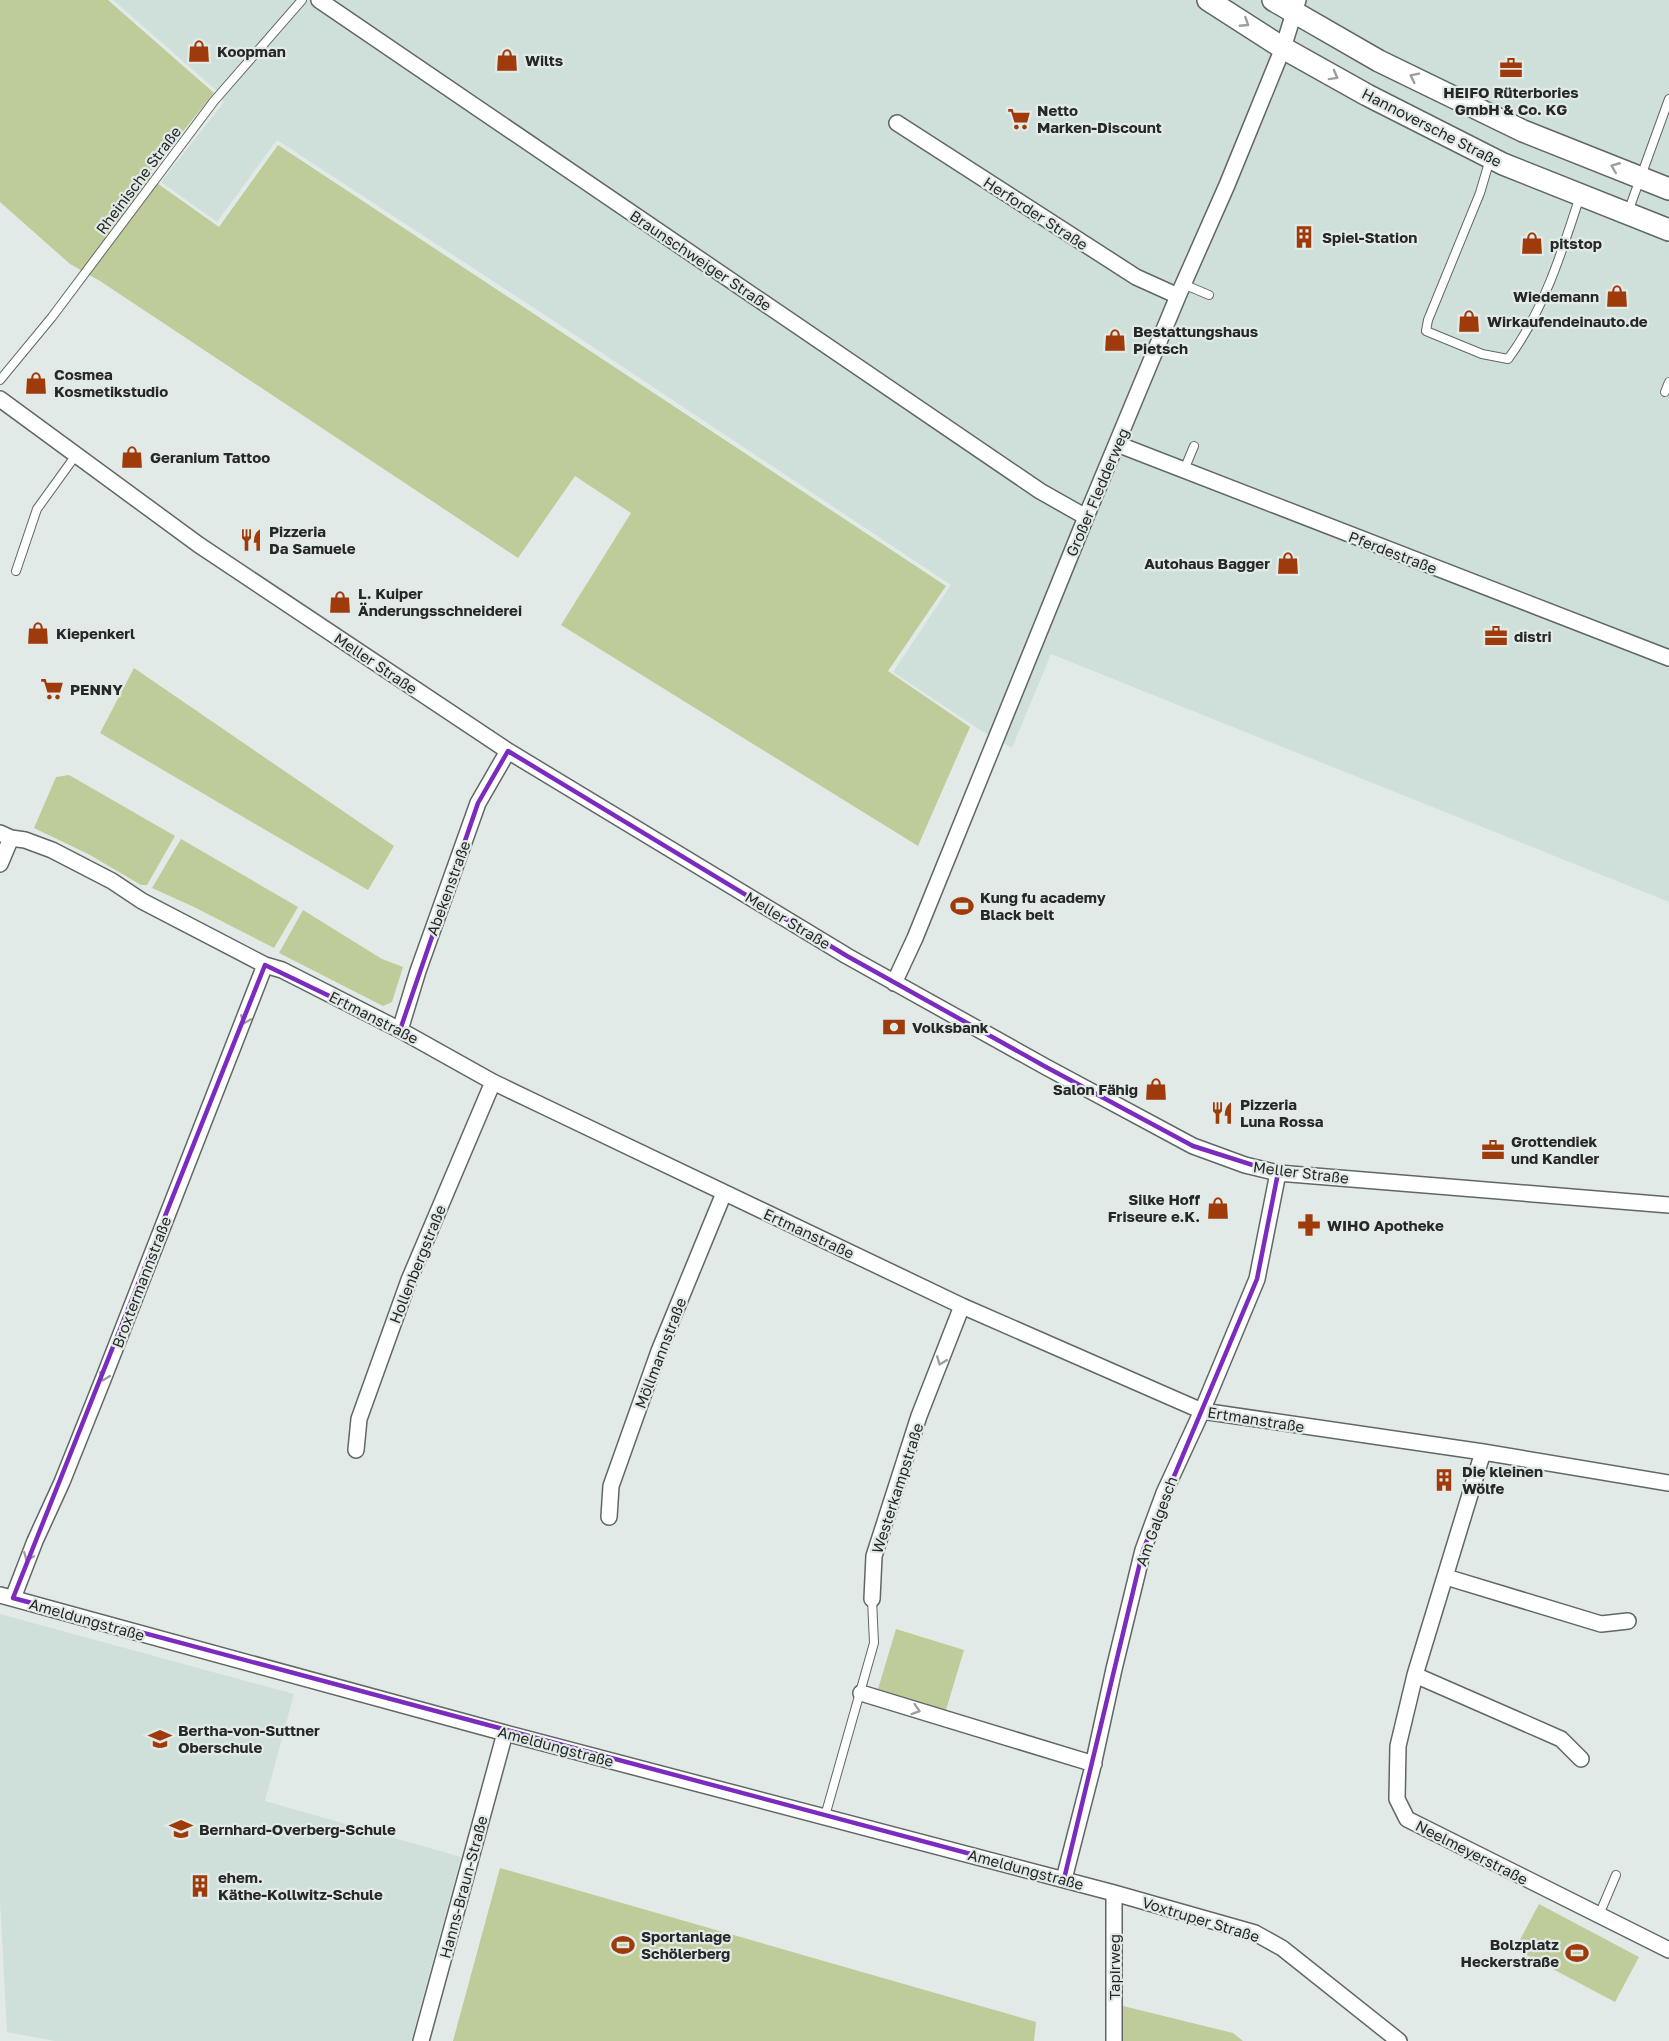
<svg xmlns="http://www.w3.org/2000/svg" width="1669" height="2041" font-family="'Golos Text',sans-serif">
  <rect width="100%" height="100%" fill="#e2eae7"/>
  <!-- built -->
  <path fill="#cfe0da" d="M113,0H1669V902L1051,654L1012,748L980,730L893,672L951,585L560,325L277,140L217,222L161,182L224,102L217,91Z
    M0,1614L294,1694L265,1801L461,1857L411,2041H55L7,2032L0,1900Z"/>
  <!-- green -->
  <path fill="#becc99" d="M0,0H108L214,93L147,176L219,227L278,145L946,586L888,671L970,727L918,846L561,625L631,513L575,476L518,558L100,281L70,264L0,202Z
    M134,668L394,846L368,890L100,733Z
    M69,775L175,836L147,885H141L90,855L34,828L56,777Z
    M181,839L298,907L274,948L194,907L152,888Z
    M303,910L382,959L403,967L392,1002L383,1006L279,953Z
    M896,1629L964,1650L946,1710L878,1689Z
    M500,1868L1036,2022L1034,2041H453Z
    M1539,1904L1639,1957L1615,2002L1515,1949Z
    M1123,2006L1233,2033L1243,2041H1121Z"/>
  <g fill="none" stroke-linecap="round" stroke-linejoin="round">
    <!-- lane casing -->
    <g stroke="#606764" stroke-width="10">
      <path id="lane" d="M1490,159L1480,193L1428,320L1426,331L1482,354L1508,359C1543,312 1562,252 1580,196
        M1628,212L1669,99
        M1183,284L1209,295
        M0,380L52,317L214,101L302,0
        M1665,392L1669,382
        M1184,470L1194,446
        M16,571L37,509L76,455
        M825,1816L874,1643L872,1599
        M1599,1915L1616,1875"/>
    </g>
    <!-- street casing -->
    <g stroke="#606764" stroke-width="18">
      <path id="street" d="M319,0L1040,491L1086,517
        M897,123L1136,277L1178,296
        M0,399L199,545L508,751L847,956L1046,1067L1193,1146L1245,1165L1278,1173L1669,1205
        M1117,444L1669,658
        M0,833L11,838L25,840L52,850L112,881L142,901L265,965L282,970L400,1030L493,1082L543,1106L962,1306L1202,1411L1483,1452L1669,1483
        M0,864L11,838
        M894,983L915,938L1086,517L1178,296L1227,185L1283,48L1298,0
        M400,1030L418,971L478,803L508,751
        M356,1450L359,1419L409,1280L493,1082
        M1483,1452L1415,1675L1398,1746L1397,1799L1407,1819L1669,1950
        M609,1517L611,1486L659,1351L724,1193
        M1446,1577L1601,1624L1628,1621
        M0,1595L505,1733L1114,1893L1255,1933L1282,1948L1399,2041
        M13,1598L35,1541L62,1482L104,1377L265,965
        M872,1599L874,1556L919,1416L962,1306
        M1415,1675L1561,1739L1581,1759
        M861,1693L1094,1764
        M1064,1879L1092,1770L1114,1669L1143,1550L1164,1493L1202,1411L1257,1279L1278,1173
        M1114,1893V2041
        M421,2041L505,1733"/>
    </g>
    <!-- secondary casing -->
    <g stroke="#606764" stroke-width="24">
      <path id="secondary" d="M1208,0L1283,48L1367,95L1503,164L1669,230
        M1273,0L1379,61L1523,131L1669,189"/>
    </g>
    <!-- lane -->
    <use href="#lane" stroke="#fff" stroke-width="8"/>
    <!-- street -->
    <use href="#street" stroke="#fff" stroke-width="15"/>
    <!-- secondary -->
    <use href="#secondary" stroke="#fff" stroke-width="21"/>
  </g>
  <!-- one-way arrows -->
  <defs><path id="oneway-chevron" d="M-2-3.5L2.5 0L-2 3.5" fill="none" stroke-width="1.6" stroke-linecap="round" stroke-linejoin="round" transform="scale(1.5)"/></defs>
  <g stroke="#9d9e9e">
    <use href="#oneway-chevron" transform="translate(1245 23) rotate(33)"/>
    <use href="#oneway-chevron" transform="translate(1334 76) rotate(29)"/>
    <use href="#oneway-chevron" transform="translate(1414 77) rotate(-154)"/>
    <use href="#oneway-chevron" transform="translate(1615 167) rotate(-158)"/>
    <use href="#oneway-chevron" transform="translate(245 1020) rotate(112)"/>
    <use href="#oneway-chevron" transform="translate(941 1361) rotate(111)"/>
    <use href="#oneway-chevron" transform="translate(104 1377) rotate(111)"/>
    <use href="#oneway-chevron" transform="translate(28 1557) rotate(112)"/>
    <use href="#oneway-chevron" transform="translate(916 1710) rotate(17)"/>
  </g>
  <!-- marked area -->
  <path fill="none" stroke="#7b2cbf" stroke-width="4.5" stroke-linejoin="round" d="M508,751L847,956L1046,1067L1193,1146L1278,1173L1257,1279L1143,1550L1064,1879L13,1598L265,965L400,1030L478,803Z"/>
  <!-- icons -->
  <defs>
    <g id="shop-bare" transform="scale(1.8)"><path d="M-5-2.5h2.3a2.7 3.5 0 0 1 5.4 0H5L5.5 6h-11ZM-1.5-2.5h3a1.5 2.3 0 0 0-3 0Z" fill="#9f3a0b" stroke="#e2eae7" stroke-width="2.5" paint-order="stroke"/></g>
    <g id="office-bare" transform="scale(1.8)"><path d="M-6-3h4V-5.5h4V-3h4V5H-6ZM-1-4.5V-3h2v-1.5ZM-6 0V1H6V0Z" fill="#9f3a0b" stroke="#e2eae7" stroke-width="2.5" paint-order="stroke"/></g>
    <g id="supermarket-bare" transform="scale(1.8)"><path d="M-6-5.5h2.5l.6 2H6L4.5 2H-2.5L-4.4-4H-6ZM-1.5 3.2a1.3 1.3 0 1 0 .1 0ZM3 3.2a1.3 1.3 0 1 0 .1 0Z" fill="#9f3a0b" stroke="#e2eae7" stroke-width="2.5" paint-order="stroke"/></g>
    <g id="building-bare" transform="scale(1.8)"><path d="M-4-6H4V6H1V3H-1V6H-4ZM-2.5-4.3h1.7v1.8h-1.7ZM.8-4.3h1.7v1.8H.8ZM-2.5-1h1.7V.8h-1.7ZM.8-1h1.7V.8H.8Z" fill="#9f3a0b" stroke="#e2eae7" stroke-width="2.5" paint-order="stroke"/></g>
    <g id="restaurant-bare" transform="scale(1.8)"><path d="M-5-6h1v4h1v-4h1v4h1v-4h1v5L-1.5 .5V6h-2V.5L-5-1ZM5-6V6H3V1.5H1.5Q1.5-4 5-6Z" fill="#9f3a0b" stroke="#e2eae7" stroke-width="2.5" paint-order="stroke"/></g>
    <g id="stadium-bare" transform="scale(1.8)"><path d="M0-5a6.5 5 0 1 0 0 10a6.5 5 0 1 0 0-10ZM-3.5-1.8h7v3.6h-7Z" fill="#9f3a0b" stroke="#e2eae7" stroke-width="2.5" paint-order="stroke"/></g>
    <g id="bank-bare" transform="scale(1.8)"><path d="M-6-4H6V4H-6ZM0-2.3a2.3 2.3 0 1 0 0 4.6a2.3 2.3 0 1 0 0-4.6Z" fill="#9f3a0b" stroke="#e2eae7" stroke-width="2.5" paint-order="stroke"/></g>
    <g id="pharmacy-bare" transform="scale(1.8)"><path d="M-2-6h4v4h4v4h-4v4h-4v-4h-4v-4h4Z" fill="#9f3a0b" stroke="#e2eae7" stroke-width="2.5" paint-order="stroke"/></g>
    <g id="school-bare" transform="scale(1.8)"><path d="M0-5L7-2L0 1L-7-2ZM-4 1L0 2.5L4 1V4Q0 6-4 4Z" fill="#9f3a0b" stroke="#e2eae7" stroke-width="2.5" paint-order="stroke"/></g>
  </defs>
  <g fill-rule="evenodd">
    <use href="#shop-bare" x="199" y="51"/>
    <use href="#shop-bare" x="507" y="60"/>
    <use href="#office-bare" x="1511" y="68"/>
    <use href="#supermarket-bare" x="1019" y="119"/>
    <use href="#building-bare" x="1304" y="237"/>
    <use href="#shop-bare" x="1532" y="243"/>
    <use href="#shop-bare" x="1617" y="296"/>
    <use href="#shop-bare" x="1469" y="321"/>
    <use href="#shop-bare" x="1115" y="340"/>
    <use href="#shop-bare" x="36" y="383"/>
    <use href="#shop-bare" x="132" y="457"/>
    <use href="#restaurant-bare" x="251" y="540"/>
    <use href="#shop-bare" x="1288" y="563"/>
    <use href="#shop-bare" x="340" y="602"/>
    <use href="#shop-bare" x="38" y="633"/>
    <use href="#office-bare" x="1496" y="636"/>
    <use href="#supermarket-bare" x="52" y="689"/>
    <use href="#stadium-bare" x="962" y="906"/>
    <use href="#bank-bare" x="894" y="1027"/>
    <use href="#shop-bare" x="1156" y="1089"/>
    <use href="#restaurant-bare" x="1222" y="1113"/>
    <use href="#office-bare" x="1493" y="1150"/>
    <use href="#shop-bare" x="1218" y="1208"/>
    <use href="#pharmacy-bare" x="1309" y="1225"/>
    <use href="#building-bare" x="1444" y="1480"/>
    <use href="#school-bare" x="160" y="1739"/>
    <use href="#school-bare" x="181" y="1829"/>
    <use href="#building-bare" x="200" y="1886"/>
    <use href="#stadium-bare" x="623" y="1945"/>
    <use href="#stadium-bare" x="1577" y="1953"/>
  </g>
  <g text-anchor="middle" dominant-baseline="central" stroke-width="4.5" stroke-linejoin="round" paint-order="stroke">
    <!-- poi labels -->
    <g font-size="15" font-weight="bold" fill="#252827" stroke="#e2eae7" text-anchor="start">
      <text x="217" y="51">Koopman</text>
      <text x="525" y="60">Wilts</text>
      <text x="1511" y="92" text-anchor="middle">HEIFO Rüterbories<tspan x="1511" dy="17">GmbH &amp; Co. KG</tspan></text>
      <text x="1037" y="110">Netto<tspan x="1037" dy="17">Marken-Discount</tspan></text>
      <text x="1322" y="237">Spiel-Station</text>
      <text x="1550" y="243">pitstop</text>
      <text x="1599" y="296" text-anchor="end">Wiedemann</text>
      <text x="1487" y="321">Wirkaufendeinauto.de</text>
      <text x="1133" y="331">Bestattungshaus<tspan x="1133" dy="17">Pietsch</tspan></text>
      <text x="54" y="374">Cosmea<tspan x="54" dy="17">Kosmetikstudio</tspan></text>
      <text x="150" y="457">Geranium Tattoo</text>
      <text x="269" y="531">Pizzeria<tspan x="269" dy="17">Da Samuele</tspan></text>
      <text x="1270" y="563" text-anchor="end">Autohaus Bagger</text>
      <text x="358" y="593">L. Kuiper<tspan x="358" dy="17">Änderungsschneiderei</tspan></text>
      <text x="56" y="633">Kiepenkerl</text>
      <text x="1514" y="636">distri</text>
      <text x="70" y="689">PENNY</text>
      <text x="980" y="897">Kung fu academy<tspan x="980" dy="17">Black belt</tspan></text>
      <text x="912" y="1027">Volksbank</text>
      <text x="1138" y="1089" text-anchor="end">Salon Fähig</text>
      <text x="1240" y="1104">Pizzeria<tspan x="1240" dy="17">Luna Rossa</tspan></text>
      <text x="1511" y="1141">Grottendiek<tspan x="1511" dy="17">und Kandler</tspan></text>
      <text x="1200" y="1199" text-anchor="end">Silke Hoff<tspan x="1200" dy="17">Friseure e.K.</tspan></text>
      <text x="1327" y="1225">WIHO Apotheke</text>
      <text x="1462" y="1471">Die kleinen<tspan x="1462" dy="17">Wölfe</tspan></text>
      <text x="178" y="1730">Bertha-von-Suttner<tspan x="178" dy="17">Oberschule</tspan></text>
      <text x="199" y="1829">Bernhard-Overberg-Schule</text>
      <text x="218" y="1877">ehem.<tspan x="218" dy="17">Käthe-Kollwitz-Schule</tspan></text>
      <text x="641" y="1936">Sportanlage<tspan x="641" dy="17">Schölerberg</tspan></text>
      <text x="1559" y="1944" text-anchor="end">Bolzplatz<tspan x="1559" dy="17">Heckerstraße</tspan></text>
    </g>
    <!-- street labels -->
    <g font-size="15" fill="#252827" stroke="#e2eae7">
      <text transform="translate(1432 127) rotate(27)">Hannoversche Straße</text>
      <text transform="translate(138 180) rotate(-53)">Rheinische Straße</text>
      <text transform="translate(1036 213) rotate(33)">Herforder Straße</text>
      <text transform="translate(701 260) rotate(34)">Braunschweiger Straße</text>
      <text transform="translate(1097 492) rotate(-67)">Großer Fledderweg</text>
      <text transform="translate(1393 552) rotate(21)">Pferdestraße</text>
      <text transform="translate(376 663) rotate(34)">Meller Straße</text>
      <text transform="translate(448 888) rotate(-70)">Abekenstraße</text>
      <text transform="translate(788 920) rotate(31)">Meller Straße</text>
      <text transform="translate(374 1017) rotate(27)">Ertmanstraße</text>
      <text transform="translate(1301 1172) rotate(7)">Meller Straße</text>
      <text transform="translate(809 1233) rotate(25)">Ertmanstraße</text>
      <text transform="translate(417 1264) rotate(-68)">Hollenbergstraße</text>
      <text transform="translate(141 1282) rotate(-69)">Broxtermannstraße</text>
      <text transform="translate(660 1353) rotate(-69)">Möllmannstraße</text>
      <text transform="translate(1256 1419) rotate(9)">Ertmanstraße</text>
      <text transform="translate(897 1488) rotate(-72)">Westerkampstraße</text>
      <text transform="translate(1156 1521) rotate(-70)">Am Galgesch</text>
      <text transform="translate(87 1619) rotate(16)">Ameldungstraße</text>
      <text transform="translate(556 1746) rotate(15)">Ameldungstraße</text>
      <text transform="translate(1472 1852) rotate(27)">Neelmeyerstraße</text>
      <text transform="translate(1026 1869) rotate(15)">Ameldungstraße</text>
      <text transform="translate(463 1887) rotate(-75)">Hanns-Braun-Straße</text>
      <text transform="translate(1201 1919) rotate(17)">Voxtruper Straße</text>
      <text transform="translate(1114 1967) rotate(-90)">Tapirweg</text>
    </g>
  </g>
</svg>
